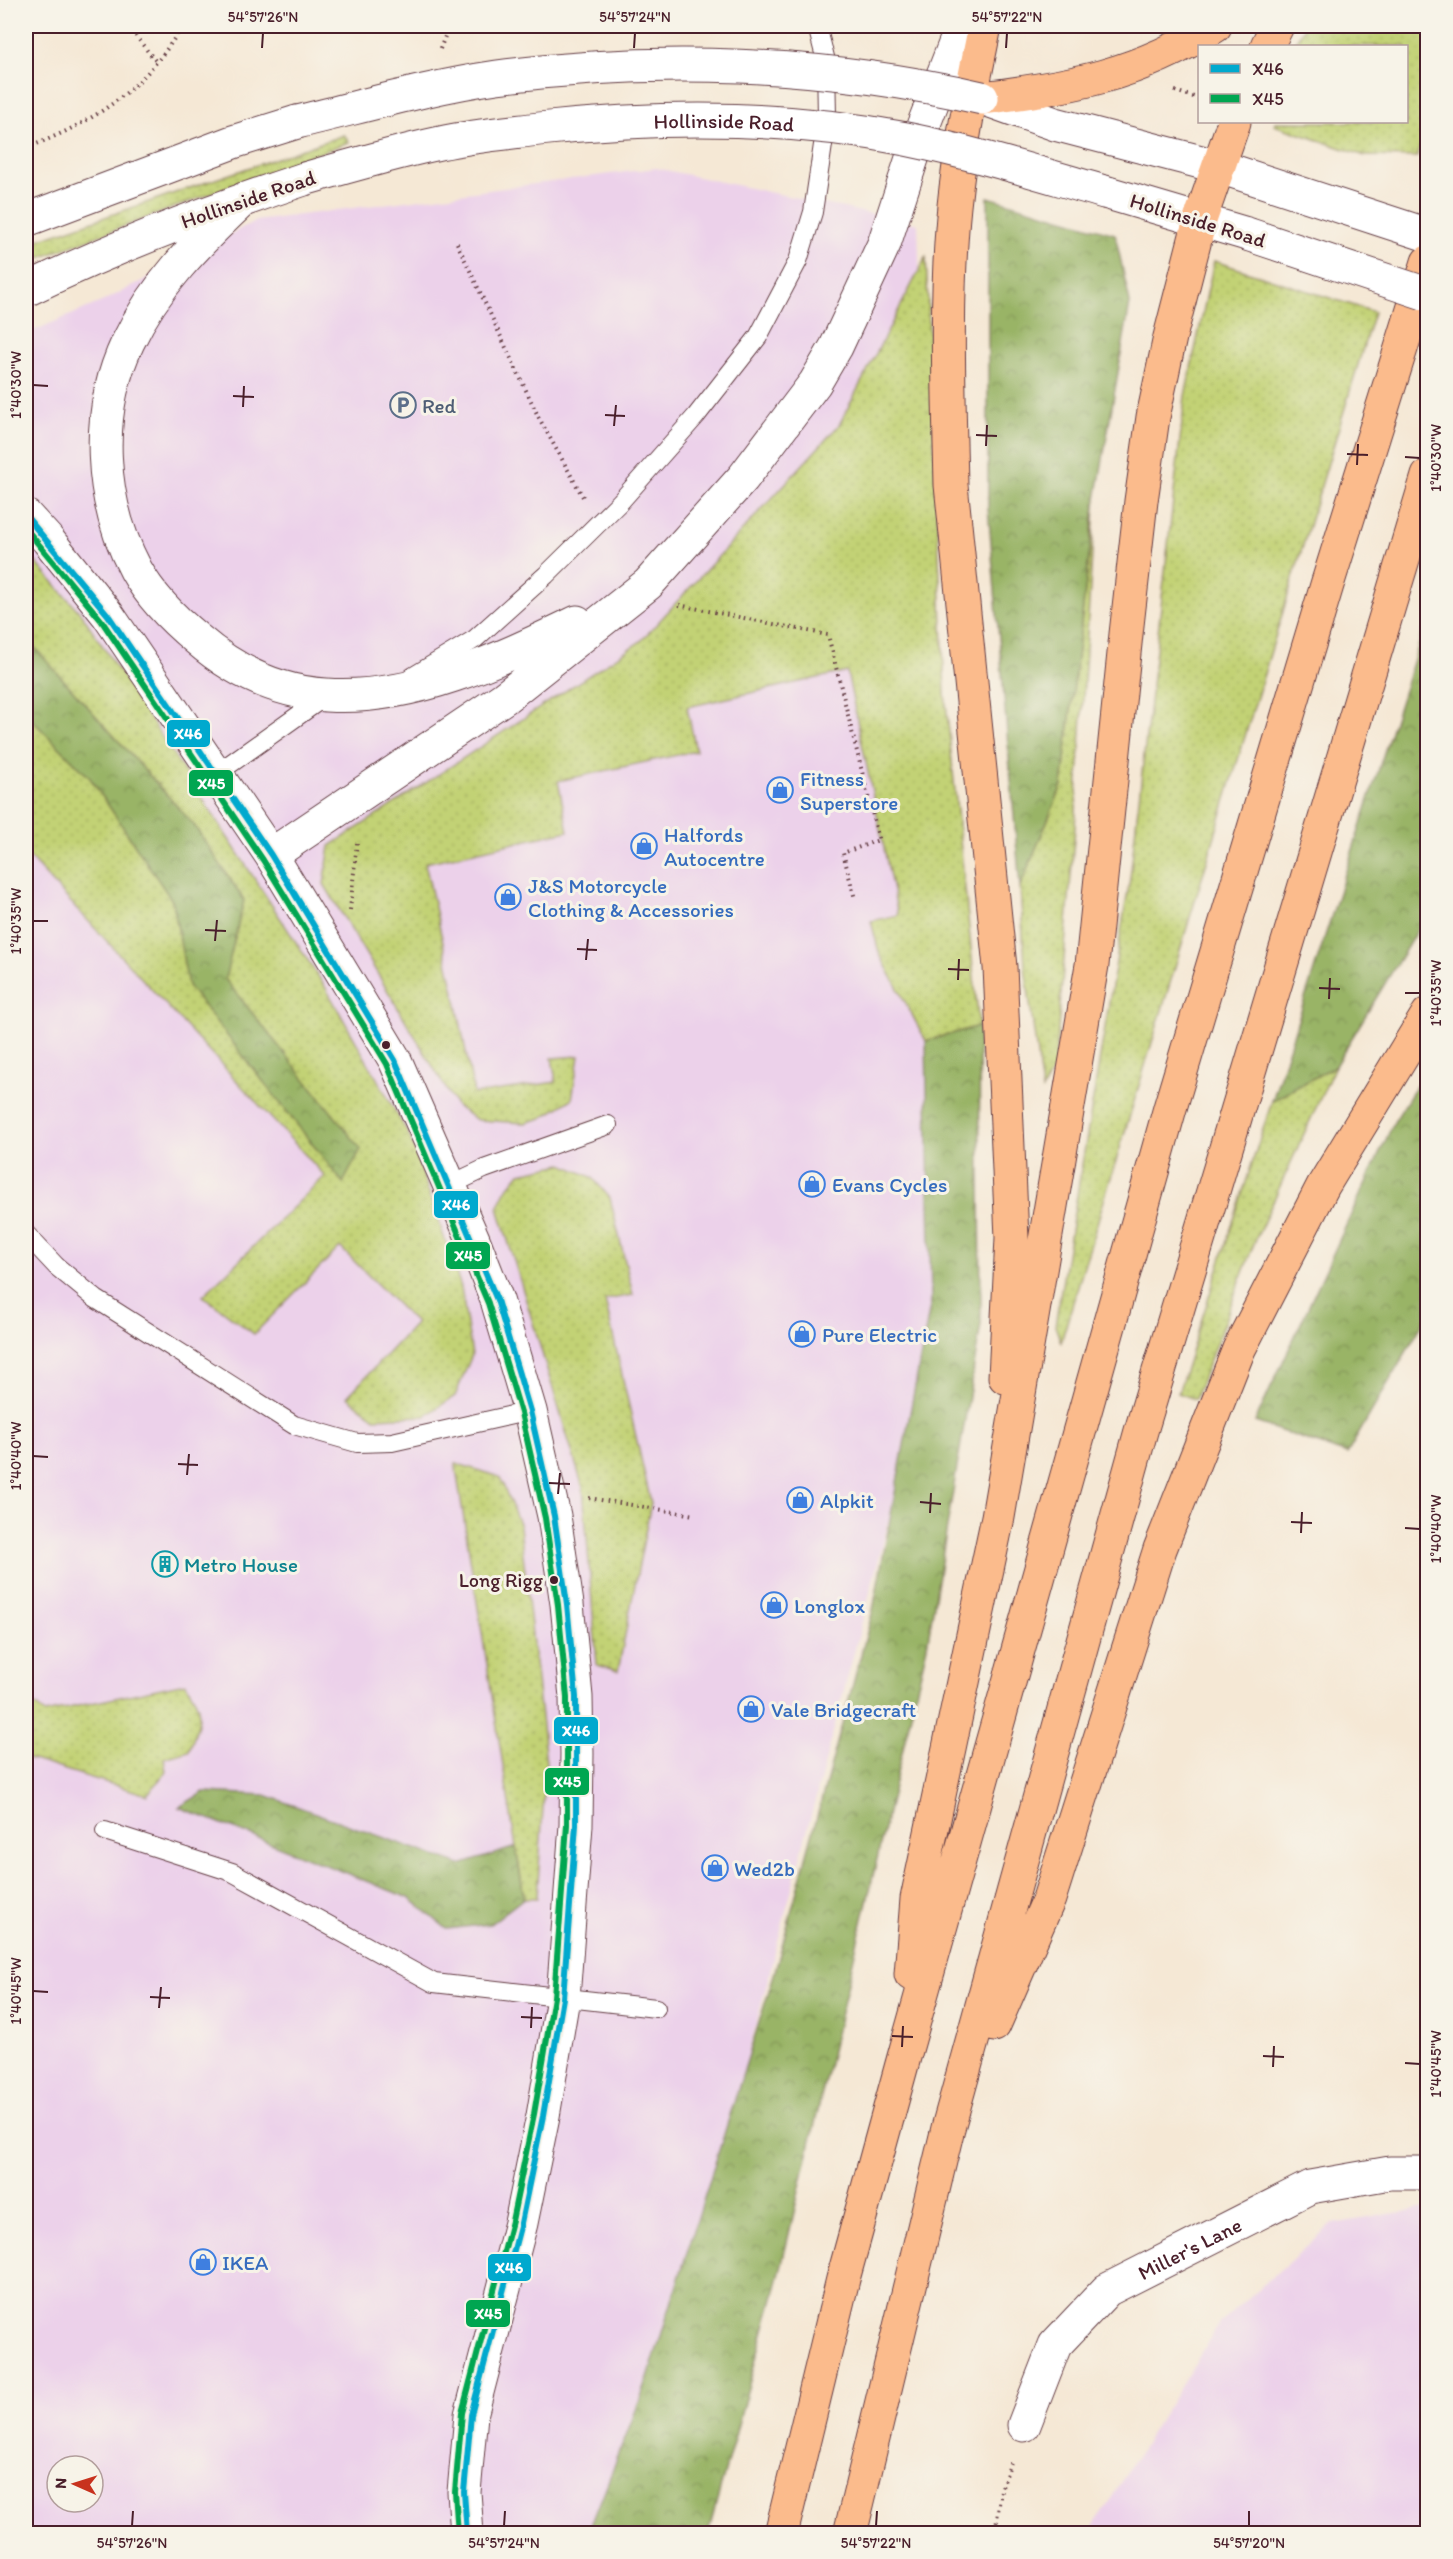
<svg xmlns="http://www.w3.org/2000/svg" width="1453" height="2559" font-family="Itim,sans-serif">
  <defs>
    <pattern id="grass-dots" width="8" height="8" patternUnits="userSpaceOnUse" patternTransform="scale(1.5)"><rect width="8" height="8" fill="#c2d274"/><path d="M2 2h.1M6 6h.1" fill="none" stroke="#a8b465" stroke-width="1.8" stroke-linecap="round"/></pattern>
    <pattern id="forest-crowns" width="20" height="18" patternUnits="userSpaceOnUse" patternTransform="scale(1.5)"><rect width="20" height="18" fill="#99b466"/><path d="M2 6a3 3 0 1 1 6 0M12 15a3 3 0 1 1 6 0" fill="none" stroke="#7f9254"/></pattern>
  </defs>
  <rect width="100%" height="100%" fill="#f7f3e8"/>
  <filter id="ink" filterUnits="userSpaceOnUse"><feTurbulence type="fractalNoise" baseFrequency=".0167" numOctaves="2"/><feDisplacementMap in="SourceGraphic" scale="12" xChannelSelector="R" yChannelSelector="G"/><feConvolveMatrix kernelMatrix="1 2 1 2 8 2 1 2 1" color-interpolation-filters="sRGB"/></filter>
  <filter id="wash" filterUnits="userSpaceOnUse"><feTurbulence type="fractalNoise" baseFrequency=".008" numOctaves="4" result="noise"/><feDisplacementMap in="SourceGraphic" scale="24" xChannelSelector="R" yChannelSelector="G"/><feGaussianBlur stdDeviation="1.35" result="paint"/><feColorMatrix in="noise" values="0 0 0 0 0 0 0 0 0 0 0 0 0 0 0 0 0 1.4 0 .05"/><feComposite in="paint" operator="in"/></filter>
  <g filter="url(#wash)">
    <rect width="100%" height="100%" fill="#f5e8d5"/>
    <!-- built -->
    <path fill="#ecd1ea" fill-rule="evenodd" d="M656,168L918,224L949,1292L622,2533L26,2534V334L106,300L255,221ZM57,2466H93V2502H57Z
      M1427,2208V2533H1089L1220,2323L1332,2224Z"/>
    <!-- grass -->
    <path fill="url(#grass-dots)" stroke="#867850" stroke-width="1.5" d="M1305,26H1427V127L1417,157L1365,156L1274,125L1275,122H1406V46H1293Z
      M344,135L349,142L26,263V244Z
      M926,257L945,693L979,1026L926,1041L879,953L871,921L898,915L847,672L831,675L687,707L696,751L558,781L568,831L425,863L457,1005L474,1094L556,1082L552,1058L579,1056L572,1099L542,1118L525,1123L477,1120L457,1107L324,884L330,846L641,641L839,425Z
      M1214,261L1374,312L1061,1342L1055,1326L1130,878L1185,396Z
      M1095,505L1075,827L1055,1066L1042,1090L1025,967L1020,887L1062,785Z
      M26,551L83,616L324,985L410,1137L461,1287L472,1355L455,1396L425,1416L375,1418L347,1397L416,1323L340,1247L254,1334L203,1296L325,1176L26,854Z
      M1335,1066L1255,1241L1195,1399L1178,1393L1272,1101Z
      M562,1164L592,1177L610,1198L633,1295L605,1300L651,1503L618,1671L597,1665L583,1488L498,1208L507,1189L520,1173Z
      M455,1463L500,1477L520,1526L546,1762L537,1898H524Z
      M185,1683C206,1711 200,1720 189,1751L164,1758L166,1772L147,1795L26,1758V1698L45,1713Z"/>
    <!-- forest -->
    <path fill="url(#forest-crowns)" stroke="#726a48" stroke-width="1.5" d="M988,197L1115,234L1130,303L1095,505L1062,785L1020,887L988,508Z
      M1427,619V914L1335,1066L1272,1101Z
      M26,638L194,825L244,900L225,979L361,1149L343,1183L188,986L173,902L90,778L26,714Z
      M979,1026L981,1324L927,1646L780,2272L708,2533H588L645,2387L776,1968L873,1610L931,1301L926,1041Z
      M1427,1069V1316L1347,1454L1255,1422L1394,1122Z
      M204,1792L265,1795L460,1865L516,1847L524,1898L490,1924L447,1929L409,1898L179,1807Z"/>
  </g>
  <g filter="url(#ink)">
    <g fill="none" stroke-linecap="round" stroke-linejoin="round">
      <!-- service casing -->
      <g stroke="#643d44" stroke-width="20">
        <path id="service" d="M412,677L475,639L546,575L620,502L696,416L758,337L798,261L813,212L827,118L826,61L817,26
          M216,774L327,695
          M450,1185L484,1169L608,1125
          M26,1234L56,1266L96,1299L294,1425L357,1443L392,1442L530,1411
          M105,1831L232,1872L434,1983L656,2008"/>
      </g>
      <!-- minor casing -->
      <g stroke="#643d44" stroke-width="35">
        <g id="minor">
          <path id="s1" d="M1024,2425L1055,2345L1107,2290L1310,2187L1390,2173H1428"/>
        </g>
      </g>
      <!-- tertiary casing -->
      <g stroke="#643d44" stroke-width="35">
        <path id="tertiary" d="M982,98L1055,124L1220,167L1428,235
          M1108,193L1247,234
          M244,199C198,242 155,285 128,342C94,413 99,501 136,570C151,597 174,620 197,639C234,671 277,692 326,695C414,701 500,659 577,622
          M26,220L233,142L297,122
          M26,290C116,246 208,211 304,179
          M26,516L48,540L108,615L271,855L395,1060L473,1239L497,1300L530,1411L554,1516L567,1604L576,1697L577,1754L576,1825L563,1998L543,2116L521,2223L471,2415L464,2492L467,2534
          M271,855L504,698L648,584L743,478L815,383L836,347L884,244L920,134L962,26"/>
      </g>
      <!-- trunk casing -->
      <g stroke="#643d44" stroke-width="35">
        <path id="trunk" d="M985,26C973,85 960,146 954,206C945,295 949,395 951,485L1000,967L1012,1238L1005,1377
          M1267,46L1277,26
          M982,98C1071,87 1138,75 1215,26
          M911,1974L917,1899L998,1517L1092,965L1126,634L1141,501L1153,417L1170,337L1200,220L1234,122
          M994,2025L1049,1899L1160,1549L1239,1349L1323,1186L1428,1014
          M781,2534L843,2279L904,2057L1170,1108L1327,585L1428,262
          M850,2534L948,2128L1141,1431L1428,476"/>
      </g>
      <!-- path -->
      <path stroke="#643d44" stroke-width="4" stroke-dasharray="1.5 4.5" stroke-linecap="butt" d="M128,26L157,63
        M440,49L449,26
        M1175,91L1200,99
        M26,148C95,122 144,90 182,26
        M457,243L539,418L583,497
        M679,605L828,635L879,840L843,853L855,899
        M350,910L357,843
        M589,1498L694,1515
        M995,2534L1001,2490L1012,2459"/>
      <!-- service -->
      <use href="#service" stroke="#fff" stroke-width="18"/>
      <!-- minor -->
      <use href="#minor" stroke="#fff" stroke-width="33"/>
      <!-- tertiary -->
      <use href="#tertiary" stroke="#fff" stroke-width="33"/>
      <!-- trunk -->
      <use href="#trunk" stroke="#fbbb8c" stroke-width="33"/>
      <!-- tertiary-bridge casing -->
      <g stroke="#643d44" stroke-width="35" stroke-linecap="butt">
        <g id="tertiary-bridge">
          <path d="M297,122C364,106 429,87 497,77C657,56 824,62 982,98"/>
          <path id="s2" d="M304,179C349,166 394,153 440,143C472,136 506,133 539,129C660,116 786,115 906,139C974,153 1041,174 1108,193"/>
          <path d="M1247,234L1424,293"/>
        </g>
      </g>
      <!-- tertiary-bridge -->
      <use href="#tertiary-bridge" stroke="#fff" stroke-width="33"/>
      <!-- bus-1 casing -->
      <g stroke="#f7f3e8" stroke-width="10">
        <path id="bus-1" d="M26,516L108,615L271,855L395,1060L497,1300L530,1411L554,1516L567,1604L576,1697V1825L563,1998L543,2116L521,2223L471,2415L464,2492L467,2534"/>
      </g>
      <!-- bus-2 casing -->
      <g stroke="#f7f3e8" stroke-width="10">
        <path id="bus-2" d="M26,529L101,620L263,860L387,1064L488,1303L521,1413L545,1518L558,1605L567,1698V1825L554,1997L534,2114L512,2221L462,2413L455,2492L458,2534"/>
      </g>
      <!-- bus-1 -->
      <use href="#bus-1" stroke="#00a9ce" stroke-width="6"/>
      <!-- bus-2 -->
      <use href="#bus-2" stroke="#00a651" stroke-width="6"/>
    </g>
  </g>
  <!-- ticks -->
  <path fill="none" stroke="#4a1f2b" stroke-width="2" d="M262,48L263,33M634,48L635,33M1006,48L1007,33M33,385L48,386M233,396L254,397M243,407L244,386M605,415L625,416M614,426L616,405M976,435L997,436M986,446L987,425M1347,454L1368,455M1405,457L1420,458M1357,465L1358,444M33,921H48M205,930L226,931M215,941L217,920M577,949L597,950M586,960L588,939M948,969L969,970M958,980L959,959M1319,988L1340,989M1405,993H1420M1329,999L1330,978M33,1456L48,1457M178,1464L198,1465M187,1475L189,1454M549,1483L570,1484M558,1494L560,1473M920,1502L941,1504M930,1513L931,1493M1291,1522L1312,1523M1405,1528L1420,1529M1301,1533L1302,1512M33,1991L48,1992M150,1997L170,1998M159,2008L161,1987M521,2017L542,2018M531,2028L532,2007M892,2036L913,2037M902,2047L903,2026M1263,2056L1284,2057M1405,2063L1420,2064M1273,2067L1274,2046M132,2526L133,2511M504,2526L505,2511M876,2526L877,2511M1249,2526V2511"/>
  <!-- icons -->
  <defs>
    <g id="parking-ring" transform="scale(1.35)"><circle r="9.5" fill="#f7f3e8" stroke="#5c6f8a" stroke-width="1.5"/><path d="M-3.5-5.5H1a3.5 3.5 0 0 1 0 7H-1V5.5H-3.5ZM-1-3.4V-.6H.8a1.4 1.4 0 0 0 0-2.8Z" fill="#5c6f8a"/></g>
    <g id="shop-ring" transform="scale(1.35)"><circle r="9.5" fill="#f7f3e8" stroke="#3f7fe0" stroke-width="1.5"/><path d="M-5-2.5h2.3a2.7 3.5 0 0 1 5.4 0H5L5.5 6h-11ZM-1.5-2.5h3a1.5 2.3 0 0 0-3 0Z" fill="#3f7fe0"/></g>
    <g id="building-ring" transform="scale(1.35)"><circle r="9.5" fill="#f7f3e8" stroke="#0f9aa8" stroke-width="1.5"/><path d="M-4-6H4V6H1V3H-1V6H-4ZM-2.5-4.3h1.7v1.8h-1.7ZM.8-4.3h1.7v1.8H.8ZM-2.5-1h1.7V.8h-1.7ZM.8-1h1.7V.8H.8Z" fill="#0f9aa8"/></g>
  </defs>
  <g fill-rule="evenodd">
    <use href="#parking-ring" x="403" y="405"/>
    <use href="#shop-ring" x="780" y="790"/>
    <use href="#shop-ring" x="644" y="846"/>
    <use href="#shop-ring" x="508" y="897"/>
    <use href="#shop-ring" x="812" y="1184"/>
    <use href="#shop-ring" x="802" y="1334"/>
    <use href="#shop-ring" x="800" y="1500"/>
    <use href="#building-ring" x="165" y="1564"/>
    <use href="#shop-ring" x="774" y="1605"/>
    <use href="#shop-ring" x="751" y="1709"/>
    <use href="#shop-ring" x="715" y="1868"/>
    <use href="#shop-ring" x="203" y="2262"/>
  </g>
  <!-- markers -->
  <g fill="#4a1f2b" stroke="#f7f3e8" stroke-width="2">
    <circle cx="386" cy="1045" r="5"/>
    <circle cx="554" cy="1580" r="5"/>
  </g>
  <g text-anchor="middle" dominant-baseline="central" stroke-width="6" stroke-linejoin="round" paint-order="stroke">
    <!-- bus labels -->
    <g font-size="20" fill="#4a1f2b" stroke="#f7f3e8" text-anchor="end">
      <text x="543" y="1580">Long Rigg</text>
    </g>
    <!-- street labels -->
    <g font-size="21" fill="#4a1f2b" stroke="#f7f3e8">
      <text stroke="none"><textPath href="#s2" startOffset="426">Hollinside Road</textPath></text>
      <text transform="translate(248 199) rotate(-19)">Hollinside Road</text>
      <text transform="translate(1198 220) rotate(17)">Hollinside Road</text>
      <text stroke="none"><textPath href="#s1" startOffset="254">Miller's Lane</textPath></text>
    </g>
    <!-- service labels -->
    <g font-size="21" fill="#4e5e75" stroke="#f7f3e8" text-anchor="start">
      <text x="422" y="405">Red</text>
    </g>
    <!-- shop labels -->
    <g font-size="21" fill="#366cbe" stroke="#f7f3e8" text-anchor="start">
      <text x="800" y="778">Fitness<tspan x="800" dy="24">Superstore</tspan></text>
      <text x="664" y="834">Halfords<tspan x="664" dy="24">Autocentre</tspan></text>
      <text x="528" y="885">J&amp;S Motorcycle<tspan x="528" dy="24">Clothing &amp; Accessories</tspan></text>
      <text x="832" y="1184">Evans Cycles</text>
      <text x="822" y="1334">Pure Electric</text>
      <text x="820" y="1500">Alpkit</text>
      <text x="794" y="1605">Longlox</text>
      <text x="771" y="1709">Vale Bridgecraft</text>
      <text x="734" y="1868">Wed2b</text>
      <text x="222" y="2262">IKEA</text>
    </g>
    <!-- culture labels -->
    <g font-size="21" fill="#0d838f" stroke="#f7f3e8" text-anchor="start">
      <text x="184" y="1564">Metro House</text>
    </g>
  </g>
  <g stroke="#f7f3e8" stroke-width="2">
    <rect x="166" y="719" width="45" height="29" rx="6" fill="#00a9ce"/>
    <rect x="188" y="769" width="46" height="28" rx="6" fill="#00a651"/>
    <rect x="433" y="1190" width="46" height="29" rx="6" fill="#00a9ce"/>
    <rect x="445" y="1241" width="46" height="29" rx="6" fill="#00a651"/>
    <rect x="553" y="1716" width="46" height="29" rx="6" fill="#00a9ce"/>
    <rect x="544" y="1767" width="46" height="29" rx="6" fill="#00a651"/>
    <rect x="487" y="2253" width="45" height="29" rx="6" fill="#00a9ce"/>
    <rect x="465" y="2299" width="46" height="29" rx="6" fill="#00a651"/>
  </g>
  <g font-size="16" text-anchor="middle" font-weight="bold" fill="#fff">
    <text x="188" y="739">X46</text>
    <text x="211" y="789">X45</text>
    <text x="456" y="1210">X46</text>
    <text x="468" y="1261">X45</text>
    <text x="576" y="1736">X46</text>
    <text x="567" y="1787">X45</text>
    <text x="509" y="2273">X46</text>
    <text x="488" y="2319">X45</text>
  </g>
  <!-- margin -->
  <rect width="1453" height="2559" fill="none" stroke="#f7f3e8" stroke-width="66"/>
  <!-- legend -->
  <rect x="1198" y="45" width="210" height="78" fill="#f7f3e8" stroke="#b29e9c" stroke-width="1.5"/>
  <rect x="1210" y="64" width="30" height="9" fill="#00a9ce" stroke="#b29e9c" stroke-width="1.5"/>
  <text x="1252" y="75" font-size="18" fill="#4a1f2b">X46</text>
  <rect x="1210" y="94" width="30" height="9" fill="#00a651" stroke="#b29e9c" stroke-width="1.5"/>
  <text x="1252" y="105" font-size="18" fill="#4a1f2b">X45</text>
  <!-- north arrow -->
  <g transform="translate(75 2484) rotate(273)"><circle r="28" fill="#f7f3e8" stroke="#b29e9c" stroke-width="1.5"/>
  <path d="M0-4.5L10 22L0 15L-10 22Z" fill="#c8321e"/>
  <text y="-9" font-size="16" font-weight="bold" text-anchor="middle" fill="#4a1f2b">N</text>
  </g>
  <rect x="33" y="33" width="1387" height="2493" fill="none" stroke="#4a1f2b" stroke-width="2"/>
  <g font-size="15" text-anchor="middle" fill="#4a1f2b">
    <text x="263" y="22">54°57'26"N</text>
    <text x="635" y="22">54°57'24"N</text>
    <text x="1007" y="22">54°57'22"N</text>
    <text transform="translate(16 385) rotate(-90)" y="5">1°40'30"W</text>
    <text transform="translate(1436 458) rotate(-90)" y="5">1°40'30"W</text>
    <text transform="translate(16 921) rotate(-90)" y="5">1°40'35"W</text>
    <text transform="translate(1436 993) rotate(-90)" y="5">1°40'35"W</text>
    <text transform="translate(16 1456) rotate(-90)" y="5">1°40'40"W</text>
    <text transform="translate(1436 1529) rotate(-90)" y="5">1°40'40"W</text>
    <text transform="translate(16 1991) rotate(-90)" y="5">1°40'45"W</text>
    <text transform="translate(1436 2064) rotate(-90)" y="5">1°40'45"W</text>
    <text x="132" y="2548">54°57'26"N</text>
    <text x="504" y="2548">54°57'24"N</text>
    <text x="876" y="2548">54°57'22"N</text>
    <text x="1249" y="2548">54°57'20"N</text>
  </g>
</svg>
